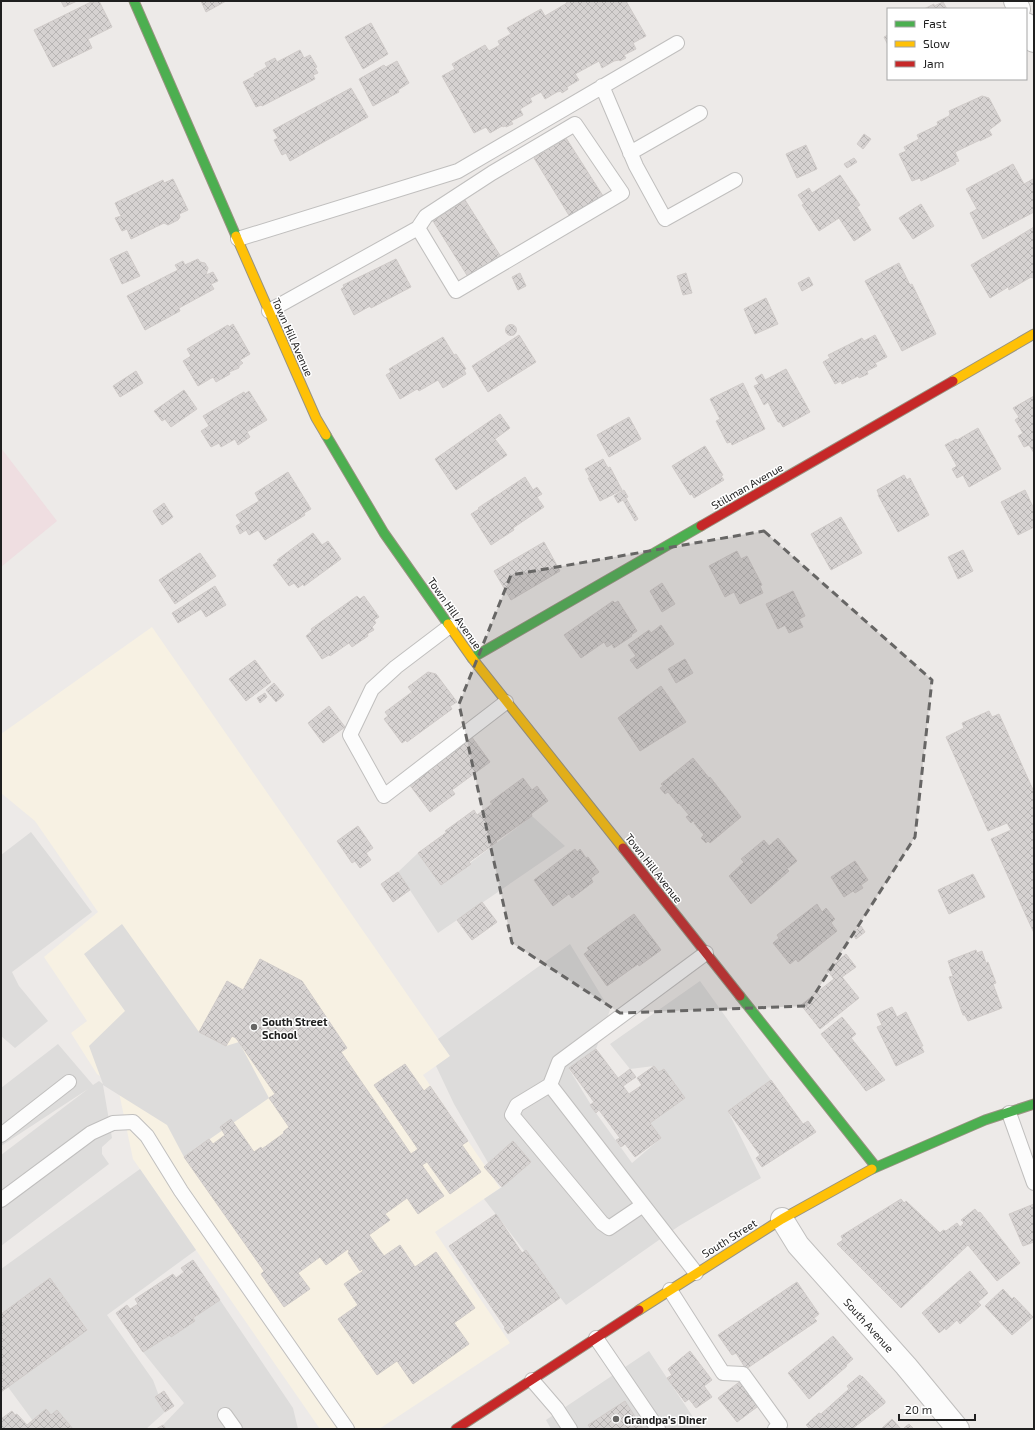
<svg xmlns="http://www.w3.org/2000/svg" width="1035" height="1430" font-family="'Exo 2',sans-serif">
  <defs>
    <pattern id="building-cross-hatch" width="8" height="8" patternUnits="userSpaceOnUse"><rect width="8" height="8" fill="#d6d2d1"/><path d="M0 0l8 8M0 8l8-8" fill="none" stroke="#b7b4b3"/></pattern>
  </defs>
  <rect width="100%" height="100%" fill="#edeae8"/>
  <!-- commercial -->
  <path fill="#efdee1" d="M1,448L57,521L1,567Z"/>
  <!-- education -->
  <path fill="#f7f1e3" d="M152,627L450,1056L423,1075L500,1188L435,1232L510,1343L379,1429H320L133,1159L118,1088L97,1074L71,1033L87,1021L44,957L98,912L35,821L1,793V734Z"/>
  <!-- parking -->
  <path fill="#dddcdb" d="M532,816L565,846L438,933L398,872L418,853L441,885Z
    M31,832L92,912L12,972L19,986L48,1021L15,1048L1,1036V855Z
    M122,924L199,1032L226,1046L239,1042L269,1098L184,1157L167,1125L103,1085L112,1138L102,1147V1154L109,1164L1,1246V1155L88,1089L1,1146V1088L58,1044L93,1085L99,1081L103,1084L89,1046L125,1011L84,954Z
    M570,944L610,1010L596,1049L569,1069L596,1113L632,1163L661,1138L650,1123L685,1098L654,1066L630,1069L610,1044L700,981L771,1080L728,1111L761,1178L679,1226L566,1305L484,1199L502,1187L454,1104L436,1066L450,1056L438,1039Z
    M140,1169L196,1250L107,1315L153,1380L165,1412L146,1429H73L51,1415L33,1421L8,1387L87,1329L50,1278L3,1312L1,1308V1269Z
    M220,1300L293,1408L298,1429H165L163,1425L184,1403L143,1352Z
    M649,1351L701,1429H551L546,1420Z"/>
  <!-- building -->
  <path fill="url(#building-cross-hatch)" stroke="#d0cbc9" d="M61,1H77L64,7Z
    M96,1H99L112,27L88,39L92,48L53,67L34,30L91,2V3Z
    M201,1H226L206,12Z
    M566,1H626L646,36L633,43L636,49L624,55L626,58L620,61L619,60L614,61L602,68L599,61L575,74L579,80L567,87L568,89L562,93L561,91L557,92L545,99L541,92L530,98L532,102L520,109L523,115L511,121L513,124L506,127L505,126L503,127L502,126L490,133L486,127L474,133L442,76L455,69L452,64L485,45L489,51L500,45L498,41L511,34L507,28L541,9L545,16L567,3Z
    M943,2L947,9H924L934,4V6Z
    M371,23L388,54L363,69L345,37Z
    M888,35V45L884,37Z
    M300,50L304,58L310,55L317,67L315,68L318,73L313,75L315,79L262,106L261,105L256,107L243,82L255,76L254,74L267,67L265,63L275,58L277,62Z
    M397,61L409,83L398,90L399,92L373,106L359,79L384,65L386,67Z
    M351,88L368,117L290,161L286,153L282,155L274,140L278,138L273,130Z
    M982,96L989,98L1001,121L989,130L992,135L980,141V140L955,152L959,161L955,162L956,164L921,181L920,178L912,181L899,154L906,151L904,147L919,139L917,135L938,125L937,122L949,116L950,114L949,111Z
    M864,134L871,139L863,149L857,144Z
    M566,138L603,196L570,217L534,158Z
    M806,145L817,169L797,178L786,154Z
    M854,158L857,162L847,168L844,164Z
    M1013,164L1024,184L1033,179L1034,181V212L983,239L970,213L977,209L966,189Z
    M840,175L860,205L857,207L871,230L854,241L839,218L819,231L802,205L804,204L798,195L809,188L812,193Z
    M173,179L188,210L179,214L180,217L178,220L168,225L164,223L131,239L127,229L122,231L115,218L121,216L115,203L163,180L164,183Z
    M465,200L503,260L470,280L433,221Z
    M921,204L934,226L913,239L899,218Z
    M1034,227V277L1032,278L1031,277L1009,290L1008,287L990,298L971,265Z
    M127,251L140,276L122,284L110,259Z
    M198,259L200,262L205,263L208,268L206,275L213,272L218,281L211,284L214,289L179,308L180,311L145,330L127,296L178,270L175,265L183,261L185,265Z
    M396,259L411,287L371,308L370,306L354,315L341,289L344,287L343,285Z
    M899,263L910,285L912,284L936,334L902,351L865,281Z
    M520,273L526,286L518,290L512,277Z
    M686,273L692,293L683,295L677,276Z
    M809,277L813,285L802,291L798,283Z
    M766,298L778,324L755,334L744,309Z
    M233,324L250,354L240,360L243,363L239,366V368L229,372L230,374L216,382L213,377L198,386L183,361L191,356L187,349L228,325L229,327Z
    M505.5 330a5.5 5.5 0 1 1 11 0a5.5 5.5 0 1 1-11 0Z
    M519,335L536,362L488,392L472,366Z
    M875,335L887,357L875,363L877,366L867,371L868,374L859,378L858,376L842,384L841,381L835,384L823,362L830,358L828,355L862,338L864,341Z
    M443,337L454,355L456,354L466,369L464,370L466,374L443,388L438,380L419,391L417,389L400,399L386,375L391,372L389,369Z
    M786,369L810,412L783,427L780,422H778L768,402L764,405L754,386L759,384L755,378L762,374L765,380Z
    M136,371L143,383L120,397L113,386Z
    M743,383L765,429L732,445L731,442L727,443L716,421L720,419L710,399Z
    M184,390L197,409L171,427L165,419L162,421L154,411Z
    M249,391L267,420L247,432L250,437L238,445L235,439L221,447L219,443L211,447L201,431L209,426L203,416L244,392L245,394Z
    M1034,396V453L1029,445L1024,447L1018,436L1023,433L1015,420L1019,417L1013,408Z
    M500,414L510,428L495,439L507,455L456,490L435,459Z
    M629,417L641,439L609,457L597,435Z
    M978,428L1001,469L969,487L963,475L957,478L952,469L957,466L945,445L956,439L957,440Z
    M705,446L723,475L721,476L724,480L694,498L692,494L690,495L672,466Z
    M603,459L608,468L610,467L622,490L600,501L588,478H590L585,469Z
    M288,472L311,509L304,513L305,515L265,540L258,530L249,535L246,530L240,534L236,526L241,523L236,515L259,501L255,493Z
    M904,475L907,480L910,478L929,515L898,532L878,495H879L877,490Z
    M525,477L533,490L537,487L542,494L537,497L544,507L513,528L514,530L491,545L471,514L479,509L478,508Z
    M624,490L628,497L626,498L638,519L635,521L623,500L618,503L614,496Z
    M1025,490L1034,509V527L1018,535L1001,502Z
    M164,503L173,517L162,525L153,511Z
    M841,517L862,553L831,570L811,534Z
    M313,533L322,545L328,541L341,559L304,586L303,584L298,588L294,583L289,586L273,565L279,561L277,560Z
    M544,542L560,571L511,600L494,571Z
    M963,550L973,571L958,579L948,557Z
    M737,551L741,559L747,556L762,585L760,586L763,593L740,604L734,592L725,597L709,566Z
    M200,553L216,576L175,604L159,580Z
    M662,583L675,604L662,612L650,591Z
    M215,586L226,605L206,617L201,609L178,623L172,613Z
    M793,591L805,616L799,619L803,627L789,633L785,625L778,629L766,604Z
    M357,596L360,599L364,596L379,617L374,620L376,623L372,627L374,630L367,634L368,636L352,647L349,643L330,656L329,655L322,659L306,636L312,631L311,629Z
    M613,601L615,603L618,601L637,631L631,635L632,636L614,648L612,644L607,647L604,642L581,658L564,635Z
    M661,625L674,644L637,669L630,660L636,656L628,645L649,630L651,633Z
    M685,659L693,673L676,683L668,669Z
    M255,660L271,682L246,701L229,679Z
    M428,672L436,674L457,702L450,706L452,709L407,742L406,740L402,743L384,719L388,716L385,712L412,692L408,687Z
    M274,683L284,695L276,702L266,690Z
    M661,686L686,722L640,751L618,718Z
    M265,693L267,697L260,703L257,698Z
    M329,706L345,727L323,743L308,723Z
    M989,711L992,717L999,714L1034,792V933L991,839L1011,830L1007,823L988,831L946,737L964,728L962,723Z
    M471,736L490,762L452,790L455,794L430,812L409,784Z
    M693,758L709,778L710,777L741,817L710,843L708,841L706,843L701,838L704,835L694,823L695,822L693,821L691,823L686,817L689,815L679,803L678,804L668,792L665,794L660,788L663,786L661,784Z
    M523,778L532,790L537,786L548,801L531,814L532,816L496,841L497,842L469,862L471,864L441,885L418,853L447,832L445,831L474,810L477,815L492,804L490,802Z
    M358,826L373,848L366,853L371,860L360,868L355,861L352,863L337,841Z
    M778,838L797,861L787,869L789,871L751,904L729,876L744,862L741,859L764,840L769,846Z
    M575,849L577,852L580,849L586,858L588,857L599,872L591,878L593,882L572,898L569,894L553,906L534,880Z
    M855,861L868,880L861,885L863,888L855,893L853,891L844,897L831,877Z
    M398,872L410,890L393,902L381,884Z
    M973,874L985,897L949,914L938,890Z
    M482,902L497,922L472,940L457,920Z
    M817,904L822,912L826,908L834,918L835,919L831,923L837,931L798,962L796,959L790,964L773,943L779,938L777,935Z
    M634,914L661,950L639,966L638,964L607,986L584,954L589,950L587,948Z
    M861,926L865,932L856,939L852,933Z
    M976,950L977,953L982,951L986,963L988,962L996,983L993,984L1002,1008L968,1021L965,1015H963L949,977L953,976L948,961Z
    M846,954L856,967L842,977L859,998L820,1029L801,1005L834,979L827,970Z
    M260,959L302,981L347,1048L341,1052L411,1154L418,1149L374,1085L405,1064L424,1091L430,1086L468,1141L462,1145L481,1172L450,1194L427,1162L422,1165L444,1196L418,1214L407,1198L385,1214L390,1220L369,1235L384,1256L400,1245L415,1267L436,1252L475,1308L454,1323L469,1344L413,1384L397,1361L377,1375L338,1319L358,1305L344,1284L363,1271L362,1269L360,1271L348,1253L349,1251L348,1249L326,1265L320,1257L298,1273L310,1289L284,1307L261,1274L264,1271L184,1157L209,1139L213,1144L225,1135L220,1127L231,1119L254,1152L261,1147L262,1149L284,1133L283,1132L289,1127L269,1098L275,1094L236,1038L232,1036L226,1046L199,1032L227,981L243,990Z
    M892,1007L897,1017L906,1012L923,1046H921L924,1052L896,1066L877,1027L882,1025L877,1014Z
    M842,1017L856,1034L851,1038L885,1080L866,1091L821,1034Z
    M596,1049L618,1078L630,1069L636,1077L623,1086L629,1094L642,1085L637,1078L654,1066L659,1072L664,1069L685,1098L650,1123L661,1138L635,1157L625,1144L621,1147L616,1140L620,1138L599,1110L596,1113L590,1105L594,1102L569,1068Z
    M771,1080L803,1124L808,1121L816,1132L762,1167L756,1158L760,1155L728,1111Z
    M513,1141L531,1162L502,1187L484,1167Z
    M901,1199L904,1203L906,1201L940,1233L943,1230L946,1231L957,1223L960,1227L964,1223L961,1220L975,1209L978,1213L980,1212L1020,1263L997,1281L968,1245L901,1308L837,1244L843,1240L841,1236Z
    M1034,1204V1242L1023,1246L1009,1214Z
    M496,1214L522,1253L526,1250L560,1298L508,1334L504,1328L505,1327L449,1246Z
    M193,1260L220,1300L193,1318L195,1321L171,1337L170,1335L143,1352L116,1313L127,1305L130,1309L138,1304L135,1299L173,1274L176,1278L184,1272L181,1268Z
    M970,1271L988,1293L978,1302L981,1305L960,1324L957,1320L946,1330L945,1328L939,1333L922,1313Z
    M50,1278L87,1330L1,1392V1314Z
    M797,1282L819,1314L814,1318L817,1321L746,1369L736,1353L732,1355L718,1335Z
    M1003,1289L1012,1299L1014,1297L1033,1317L1012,1335L985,1306Z
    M833,1336L853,1359L846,1365L847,1366L809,1399L788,1373Z
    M690,1351L712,1380L704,1386L712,1397L696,1408L689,1399L685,1402L667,1378L672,1375L668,1369Z
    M860,1375L861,1377L862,1376L885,1401V1403L852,1429H808L809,1428L806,1425L819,1413L821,1414L849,1389L847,1386Z
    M742,1380L761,1404L737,1422L718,1398Z
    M164,1391L174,1406L165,1412L155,1397Z
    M625,1401L643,1429H591L588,1425Z
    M46,1409L51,1415L57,1410L73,1429H1V1419L12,1411L15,1415L17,1414L27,1425Z
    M892,1419L901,1429H881Z
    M909,1424L914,1429H903L905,1427Z
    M163,1425L166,1429H156Z"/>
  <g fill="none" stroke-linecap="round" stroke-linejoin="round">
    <!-- lane casing -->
    <g stroke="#c0bfbe" stroke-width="16">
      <path id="lane" d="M602,86L636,166L665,219L735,180
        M630,153L700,113
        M238,239L458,171L677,43
        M269,311L418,228L456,291L622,193L575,124L492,173L426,216L418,228
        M450,626L396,667L372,689L350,735L384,796L506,702
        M550,1085L517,1105L512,1115L602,1223L609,1228L643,1205
        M1009,1113L1034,1183
        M1,1135L69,1082
        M1,1200L91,1133L113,1123L133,1122L147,1136L181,1191L347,1429
        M696,1273L550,1085L559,1062L706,953
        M670,1290L723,1373L743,1374L780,1425L775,1429
        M596,1338L658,1429
        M532,1380L557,1409L570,1429
        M225,1415L235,1429"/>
    </g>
    <!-- street casing -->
    <g stroke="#c0bfbe" stroke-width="24">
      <path id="street" d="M1015,1L1019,9
        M1026,24L1034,41
        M782,1219L798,1245L906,1366L958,1429"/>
    </g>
    <!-- fast casing -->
    <g stroke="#989380" stroke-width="11">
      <path id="fast" d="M134,1L236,236
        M326,435L384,533L448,624
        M472,658L701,526
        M740,996L876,1167
        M872,1169L985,1120L1034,1104"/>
    </g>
    <!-- slow casing -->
    <g stroke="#989380" stroke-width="11">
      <path id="slow" d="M236,236L316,418L326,435
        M953,381L1034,334
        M448,624L472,658L623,848
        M639,1310L782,1219L872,1169"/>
    </g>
    <!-- jam casing -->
    <g stroke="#989380" stroke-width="11">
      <path id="jam" d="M701,526L953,381
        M623,848L740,996
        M456,1429L639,1310"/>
    </g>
    <!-- lane -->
    <use href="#lane" stroke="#fcfcfc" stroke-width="14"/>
    <!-- street -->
    <use href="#street" stroke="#fcfcfc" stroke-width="22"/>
    <!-- fast -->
    <use href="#fast" stroke="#4caf50" stroke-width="9"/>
    <!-- slow -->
    <use href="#slow" stroke="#ffc107" stroke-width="9"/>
    <!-- jam -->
    <use href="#jam" stroke="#c62828" stroke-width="9"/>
  </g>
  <!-- marked area -->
  <path fill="#676665" fill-opacity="0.2" stroke="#676665" stroke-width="3" stroke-dasharray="8 5" stroke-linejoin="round" d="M764,531L932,680L915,837L807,1006L620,1013L512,943L459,704L511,575Z"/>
  <!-- markers -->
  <g fill="#676665" stroke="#fff" stroke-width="1.5">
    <circle cx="254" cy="1027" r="4"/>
    <circle cx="616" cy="1419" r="4"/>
  </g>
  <g text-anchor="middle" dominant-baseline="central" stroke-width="3" stroke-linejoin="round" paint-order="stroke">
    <!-- street labels -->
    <g font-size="11" fill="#1f1f1f" stroke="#fff">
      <text transform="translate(293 337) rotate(66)">Town Hill Avenue</text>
      <text transform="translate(747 486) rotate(-30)">Stillman Avenue</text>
      <text transform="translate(455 613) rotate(55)">Town Hill Avenue</text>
      <text transform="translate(654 868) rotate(52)">Town Hill Avenue</text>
      <text transform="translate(729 1238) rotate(-32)">South Street</text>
      <text transform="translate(869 1325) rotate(48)">South Avenue</text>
    </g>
    <!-- poi labels -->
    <g font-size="11" font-weight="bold" fill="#1f1f1f" stroke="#fff" text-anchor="start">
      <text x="262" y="1021">South Street<tspan x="262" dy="13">School</tspan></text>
      <text x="624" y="1419">Grandpa's Diner</text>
    </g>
  </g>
  <!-- border -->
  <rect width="1035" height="1430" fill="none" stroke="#1f1f1f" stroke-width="4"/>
  <!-- legend -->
  <rect x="887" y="8" width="140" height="72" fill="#ffffff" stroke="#a5a5a5"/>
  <rect x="895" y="21" width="20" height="6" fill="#4caf50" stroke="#a5a5a5"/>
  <text x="923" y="28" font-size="12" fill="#1f1f1f">Fast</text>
  <rect x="895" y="41" width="20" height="6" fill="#ffc107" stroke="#a5a5a5"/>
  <text x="923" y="48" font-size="12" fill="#1f1f1f">Slow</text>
  <rect x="895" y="61" width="20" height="6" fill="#c62828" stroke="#a5a5a5"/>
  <text x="923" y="68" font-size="12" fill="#1f1f1f">Jam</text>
  <!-- scale -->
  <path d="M899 1414v6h76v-6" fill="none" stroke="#1f1f1f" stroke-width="2"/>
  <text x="905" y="1414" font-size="12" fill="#1f1f1f" stroke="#ffffff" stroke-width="3" paint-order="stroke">20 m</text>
</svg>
